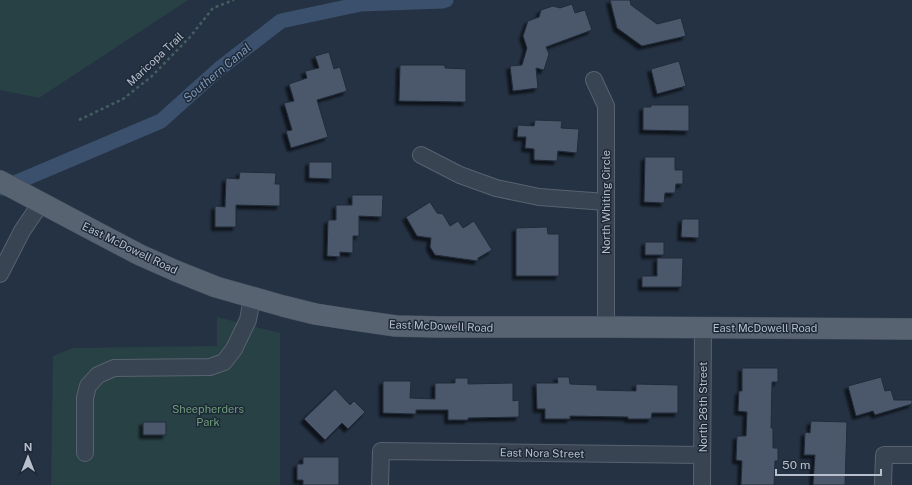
<svg xmlns="http://www.w3.org/2000/svg" width="912" height="485" font-family="'Public Sans',sans-serif">
  <defs>
    <filter id="shadow"><feDropShadow dx="-3.5" dy="3.5" stdDeviation="1" flood-color="#0009"/></filter>
  </defs>
  <rect width="100%" height="100%" fill="#253243"/>
  <!-- green -->
  <path fill="#274144" d="M0,0H188L39,98L0,90Z
    M217,317L280,333V485H51L53,356L73,348L217,346Z"/>
  <g fill="none" stroke-linecap="round" stroke-linejoin="round">
    <!-- canal -->
    <path stroke="#3a506c" stroke-width="15" d="M3,188L161,121L219,69L281,21L361,4L443,1L446,0"/>
  </g>
  <!-- building -->
  <path fill="#4c596c" stroke="#202b3a" filter="url(#shadow)" d="M610,0H630L631,5L657,24L681,18L686,36L642,46L617,28Z
    M572,4L575,13L585,10L592,30L546,47L549,54L544,70L536,68L538,88L513,91L510,66L522,65L527,48L523,36L528,21L539,17L541,10L553,6L560,8Z
    M329,52L334,69L340,67L347,91L317,100L328,137L291,148L286,131L292,130L284,103L294,101L289,84L307,78L305,71L319,68L315,56Z
    M679,61L686,86L657,94L651,69Z
    M400,65H445V68L466,69V102L399,101Z
    M651,105H689V131L643,130V107H651Z
    M535,120L562,121L561,128L579,129L577,153L558,151L557,161L534,160V149L525,148L526,137H517L518,125L534,126Z
    M645,157H675V170H683V184H676L675,193H665L664,203L644,202Z
    M309,162H332V179L309,178Z
    M240,172L276,173L275,184H280V206L236,205V227H215V206L225,207L226,178L239,179Z
    M352,195H383L382,217L359,216V236H353V253L340,252V257L327,256L328,220H336V205H352Z
    M430,202L437,213L443,214L450,226L458,221L463,228L474,221L492,250L478,258V261L435,255L430,247L431,238L417,236L406,217Z
    M682,219H699V238L681,237Z
    M547,227L548,234H559V276H516V228Z
    M645,242H664V255H645Z
    M657,258H683L682,287H642V276H657Z
    M742,368H778V382H772L771,428H773V448H778V461H775L774,485H741L742,461L736,460L737,436H746L747,412L738,411L739,391H742Z
    M557,377H569L570,384L597,385V390L636,391V384L678,385V413H652L651,419H628V417L570,416V419H545V409H537L536,383H558Z
    M881,377L885,391L891,390L894,400H912V404L875,415L873,411L856,416L848,386Z
    M455,378H468V384L513,383V401L519,400V417L468,418V420H448V410H416V414L383,413V381H411L410,398L435,399V383H455Z
    M335,389L350,405L354,401L365,412L348,429L342,423L325,440L304,419Z
    M811,421L847,422L845,485H813L815,455H804L805,432L810,433Z
    M143,422H166V435H143Z
    M303,457H339V485H303V480H297V464H303Z"/>
  <g fill="none" stroke-linecap="round" stroke-linejoin="round">
    <!-- minor casing -->
    <g stroke="#586270" stroke-width="18">
      <path id="minor" d="M594,80L606,106V327
        M421,155L460,175L496,188L539,197L606,202
        M0,274L22,231L41,203
        M85,453V398L88,386L98,375L114,368L210,367L224,362L234,349L248,320L252,298
        M380,485L381,451L702,455
        M702,485L703,328
        M883,485L884,455H912"/>
    </g>
    <!-- major casing -->
    <g stroke="#434d5c" stroke-width="22">
      <path id="major" d="M0,181L100,234L140,255L176,271L216,287L283,306L315,314L354,320L396,326L440,327H606L912,329"/>
    </g>
    <!-- path -->
    <path stroke="#455e60" stroke-width="2.5" stroke-dasharray="3 3" stroke-linecap="butt" d="M79,120L123,99L151,77L190,37L213,8L234,0"/>
    <!-- minor -->
    <use href="#minor" stroke="#394452" stroke-width="16"/>
    <!-- major -->
    <use href="#major" stroke="#586372" stroke-width="21"/>
  </g>
  <g text-anchor="middle" dominant-baseline="central" stroke-width="3" stroke-linejoin="round" paint-order="stroke">
    <!-- street labels -->
    <g font-size="11" fill="#b7bfcc" stroke="#1e2938">
      <text transform="translate(155 59) rotate(-43)">Maricopa Trail</text>
      <text transform="translate(606 202) rotate(-90)">North Whiting Circle</text>
      <text transform="translate(130 248) rotate(26)">East McDowell Road</text>
      <text transform="translate(441 326) rotate(2)">East McDowell Road</text>
      <text x="765" y="328">East McDowell Road</text>
      <text transform="translate(703 407) rotate(-90)">North 26th Street</text>
      <text transform="translate(542 453) rotate(1)">East Nora Street</text>
    </g>
    <!-- park labels -->
    <g font-size="11" fill="#6d9e77" stroke="#1e2938">
      <text x="208" y="409">Sheepherders<tspan x="208" dy="13">Park</tspan></text>
    </g>
    <!-- water labels -->
    <g font-size="12" font-style="italic" fill="#7c96b4" stroke="#1e2938">
      <text transform="translate(217 73) rotate(-40)">Southern Canal</text>
    </g>
  </g>
  <!-- north arrow -->
  <g transform="translate(28 457)" stroke="#1e2938" stroke-width="3" paint-order="stroke">
  <path d="M0-3L7 15L0 10L-7 15Z" fill="#b7bfcc"/>
  <text y="-6" font-size="11" font-weight="bold" text-anchor="middle" fill="#b7bfcc">N</text>
  </g>
  <!-- scale -->
  <path d="M776 469v6h105v-6" fill="none" stroke="#b7bfcc" stroke-width="2"/>
  <text x="782" y="469" font-size="12" fill="#b7bfcc" stroke="#1e2938" stroke-width="3" paint-order="stroke">50 m</text>
</svg>
